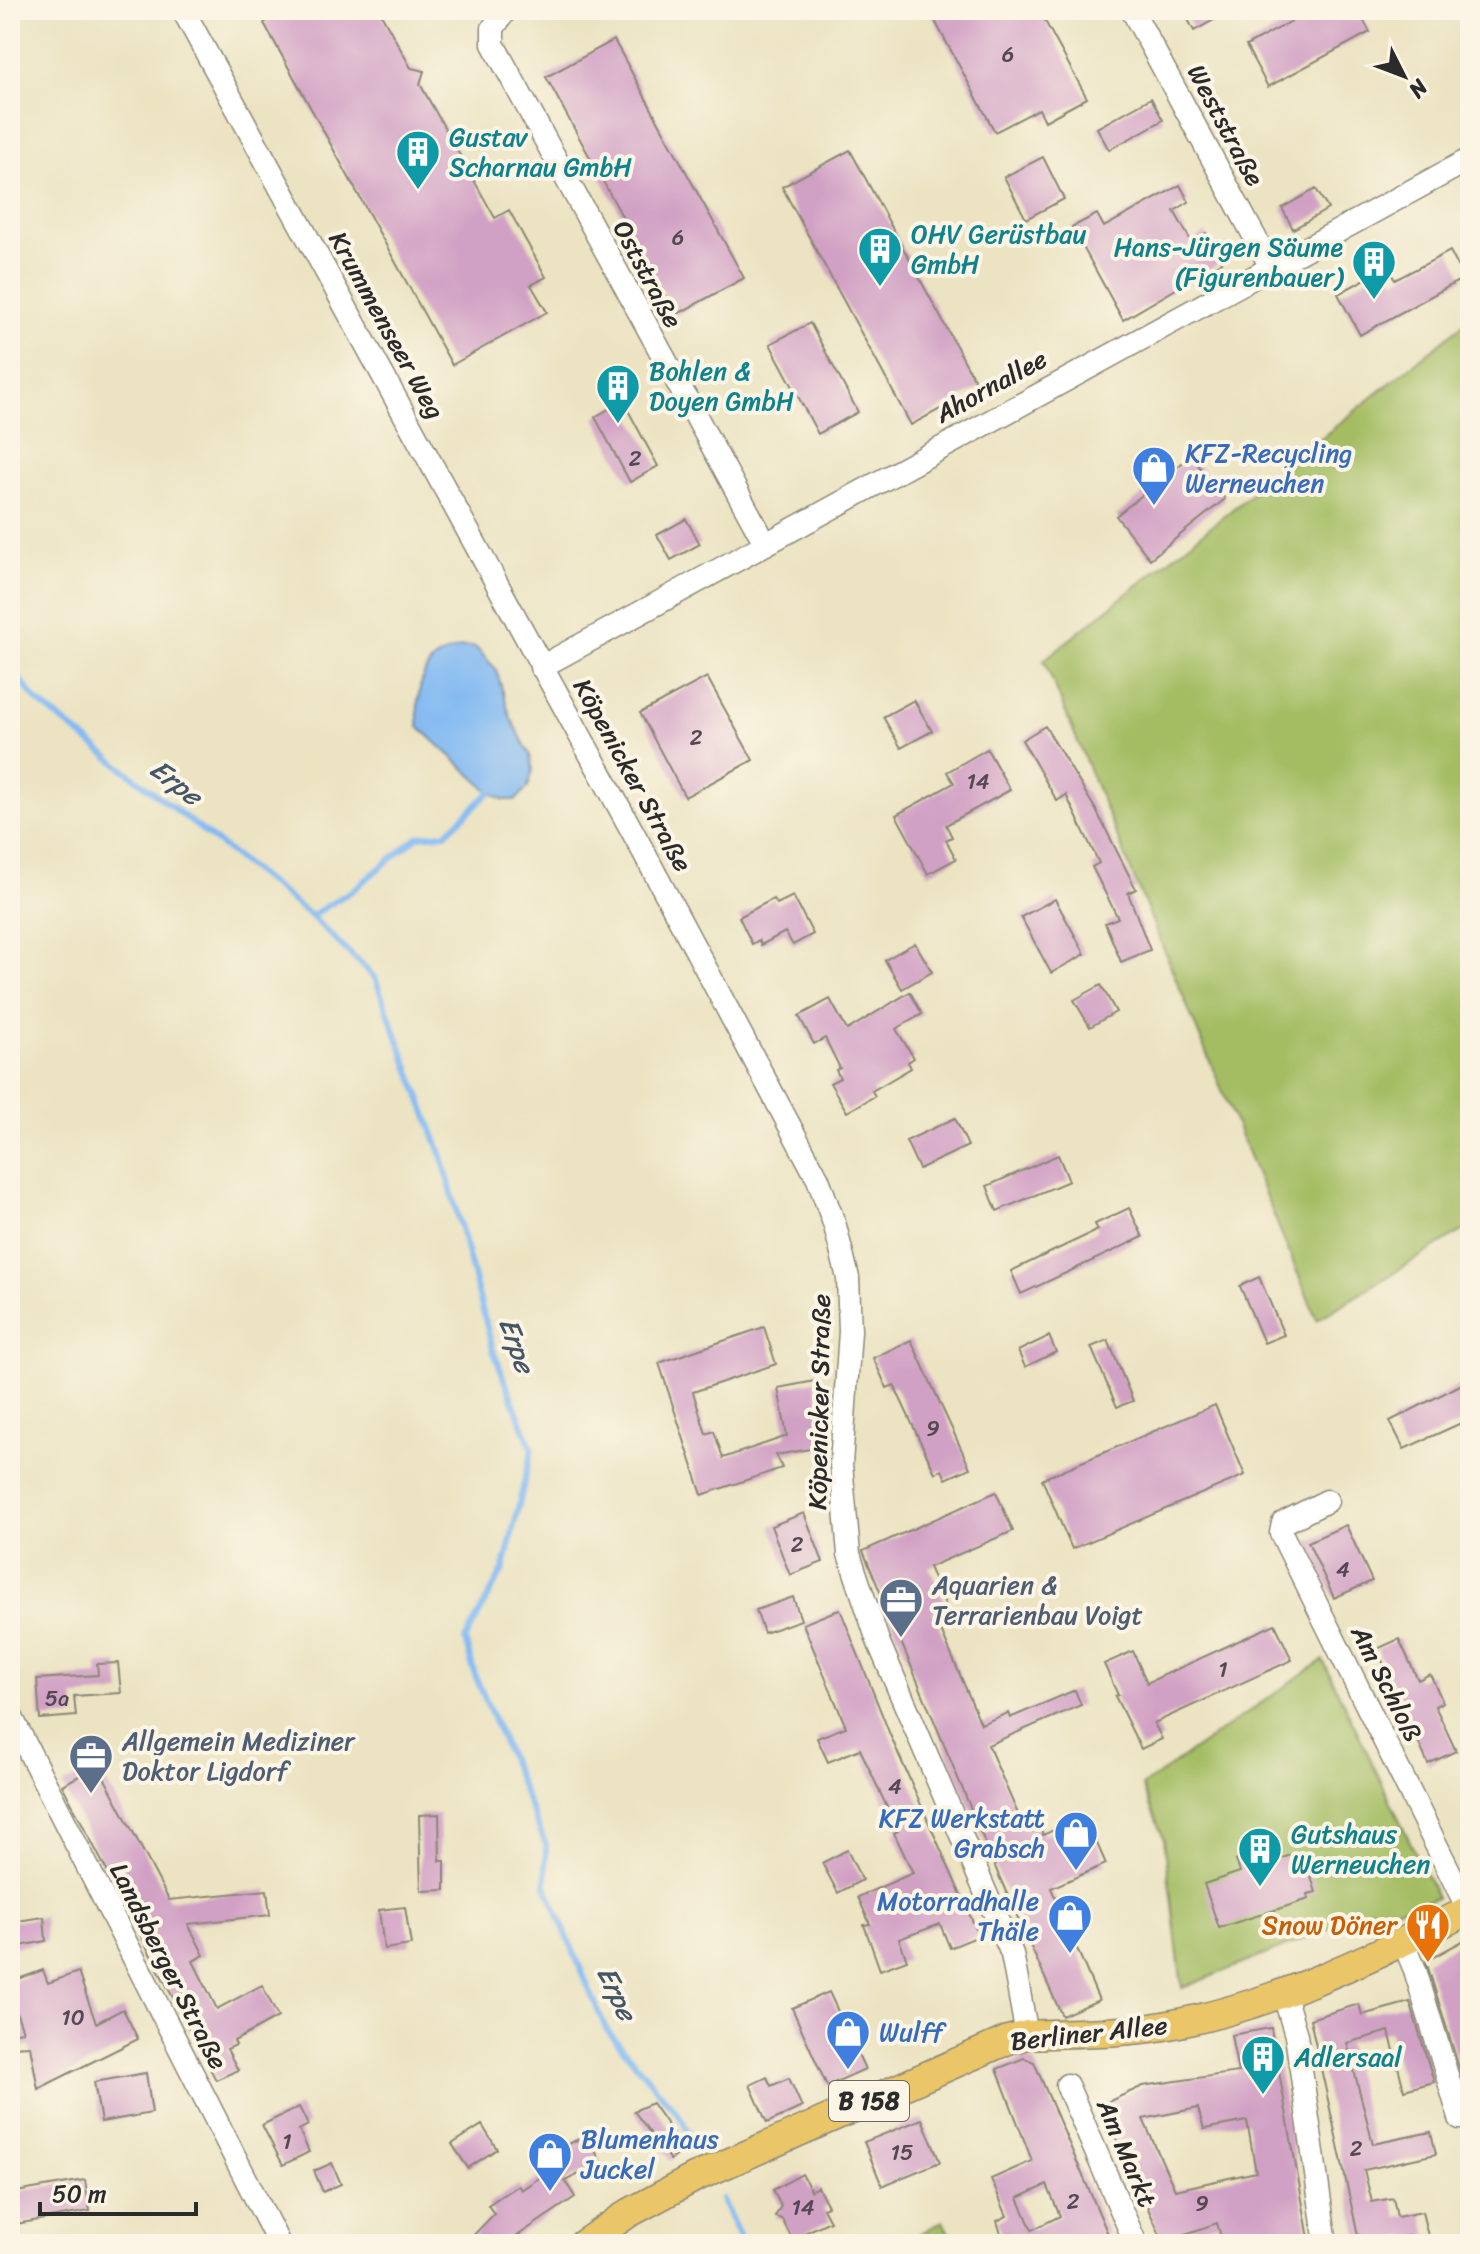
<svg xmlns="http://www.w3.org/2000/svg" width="1480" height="2254" font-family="Sriracha,sans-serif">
  <rect width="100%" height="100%" fill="#fcf5e5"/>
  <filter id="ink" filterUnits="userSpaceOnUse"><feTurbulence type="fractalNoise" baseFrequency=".0125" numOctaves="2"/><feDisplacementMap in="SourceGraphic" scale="16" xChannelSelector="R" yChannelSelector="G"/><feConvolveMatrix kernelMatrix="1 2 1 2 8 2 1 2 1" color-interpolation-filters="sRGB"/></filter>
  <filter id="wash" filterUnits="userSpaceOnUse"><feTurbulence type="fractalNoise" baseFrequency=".006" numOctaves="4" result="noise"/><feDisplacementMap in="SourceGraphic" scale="32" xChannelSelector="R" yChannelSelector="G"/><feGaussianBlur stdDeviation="1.8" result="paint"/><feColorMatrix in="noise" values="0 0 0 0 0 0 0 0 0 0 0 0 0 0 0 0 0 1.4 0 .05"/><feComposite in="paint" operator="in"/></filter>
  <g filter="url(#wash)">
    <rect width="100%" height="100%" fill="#ebe3c1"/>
    <!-- green -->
    <path fill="#a4bd63" stroke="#687447" stroke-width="2" d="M1470,319V1226L1317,1320L1044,660Z
      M1323,1660L1437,1898L1339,1925L1182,1988L1164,1839L1142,1786Z
      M943,2221L954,2244H902Z"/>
    <!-- water -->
    <path fill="#83baf2" stroke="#57728e" stroke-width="2" d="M463,647H475L496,669L510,716L530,755L533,770L528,787L516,800H504L490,792L419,727C416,709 418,673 434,660C441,653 454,650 463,647Z"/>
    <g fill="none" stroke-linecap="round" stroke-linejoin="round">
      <!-- stream -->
      <path stroke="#83baf2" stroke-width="6" d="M10,667L37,701L311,916L375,978L442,1156L493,1350L532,1449L504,1568L465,1640L475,1675L546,1845V1886L606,2029L679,2115L697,2148
        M311,916L353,890L419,836L445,834L490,792
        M722,2199L743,2244"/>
    </g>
    <g id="blocks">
      <!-- building -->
      <path fill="#d1a1c5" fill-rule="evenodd" d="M286,10H379L411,68L424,71L420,84L495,218L509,210L546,277L531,285L547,312L452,365L264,23Z
        M929,10H1039L1087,98L1045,121L1039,109L995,132Z
        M1183,10H1232L1194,31Z
        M1312,10H1358L1370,32L1268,87L1246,46Z
        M614,40L744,278L676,315L546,77Z
        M1151,98L1163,120L1109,150L1097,128Z
        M850,150L979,388L911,425L782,187Z
        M1043,157L1064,199L1026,219L1004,177Z
        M1180,185L1189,202L1174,211L1191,241L1206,233L1222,262L1123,320L1072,227L1097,214L1104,227Z
        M1316,189L1328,209L1293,229L1282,208Z
        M1450,251L1464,278L1360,335L1338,294L1387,267L1395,280Z
        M810,323L858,412L818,434L770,344Z
        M623,401L658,466L630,482L595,417Z
        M1191,456L1225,499L1150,559L1116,516Z
        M686,519L700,544L671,560L657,535Z
        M707,677L753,760L685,797L640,713Z
        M914,700L932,731L901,748L883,717Z
        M1045,726L1096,810L1136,889L1128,893L1150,950L1121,962L1105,923L1118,918L1092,867L1099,863L1066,795L1057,801L1022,740Z
        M987,749L1010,790L946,825L952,837L946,840L956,859L928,874L896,815L954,783L947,772Z
        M793,896L813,934L793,945L785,932L761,945L759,940L752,944L739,917L773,899L777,904Z
        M1055,899L1085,954L1051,973L1021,917Z
        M915,943L932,972L902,989L885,960Z
        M1101,985L1116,1012L1090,1027L1074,1000Z
        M910,992L922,1014L896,1029L914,1058L908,1062L911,1068L872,1091L875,1096L847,1112L830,1083L840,1078L836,1070L840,1068L825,1038L814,1044L799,1016L830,999L847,1030Z
        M955,1118L968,1146L919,1169L906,1141Z
        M1058,1155L1069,1181L997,1211L987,1186Z
        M1129,1208L1143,1237L1021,1294L1011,1271L1098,1230L1095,1224Z
        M1259,1277L1284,1335L1264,1343L1240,1286Z
        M764,1327L776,1364L693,1392L706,1434L714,1431L723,1458L787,1436L778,1388L815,1381L827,1446L776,1455L782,1468L702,1495L659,1363Z
        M1049,1336L1056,1352L1025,1367L1018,1351Z
        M911,1340L970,1468L946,1479L942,1470L935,1473L894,1385L887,1388L873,1358Z
        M1108,1340L1133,1401L1117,1407L1091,1347Z
        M1470,1380V1419L1404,1449L1390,1421Z
        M1215,1405L1245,1475L1072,1549L1042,1479Z
        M996,1492L1013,1531L929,1567L946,1606L933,1612L981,1724L1008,1713L1010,1718L1075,1690L1081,1705L988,1745L1021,1821L1034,1815L1043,1835L1085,1816L1106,1864L1051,1888L1099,2000L1062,2016L999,1876L863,1551Z
        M804,1513L823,1562L790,1575L771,1526Z
        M1346,1525L1372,1581L1334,1598L1308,1542Z
        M793,1597L801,1620L764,1633L756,1610Z
        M840,1609L891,1737L979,1936L950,1948L940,1924L899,1939L907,1960L880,1970L864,1925L870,1924L858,1897L913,1873L894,1833L898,1831L860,1749L828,1762L817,1738L846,1727L803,1624Z
        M1275,1624L1292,1660L1154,1723L1162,1739L1141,1749L1115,1696L1118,1695L1104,1664L1133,1651L1147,1683Z
        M1399,1639L1418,1680L1430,1674L1443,1702L1435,1706L1456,1751L1428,1764L1377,1649Z
        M118,1663L121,1693L74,1696L76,1716L40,1719L37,1679L98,1675L97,1664Z
        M98,1766L169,1900L267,1890L270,1915L188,1924L204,1955L193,1961L217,2009L262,1985L278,2017L234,2041L236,2045L227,2049L238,2070L216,2080L62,1785Z
        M439,1814L440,1861H445V1890L421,1891L419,1815Z
        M847,1850L862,1880L838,1893L822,1863Z
        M1294,1854L1300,1874L1309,1871L1316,1892L1308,1894L1309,1899L1219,1928L1204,1884L1240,1872L1236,1861L1255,1855L1259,1866Z
        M405,1907L411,1945L384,1949L379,1910Z
        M44,1917L46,1941L10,1948V1922Z
        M1470,1937V2072L1461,2074L1426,1961Z
        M43,1970L48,1983L78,1972L96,2023L123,2009L138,2039L38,2089L30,2046L10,2047V2033L23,2031L10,1995V1982Z
        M829,1992L865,2069L827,2086L792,2008Z
        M1410,2002L1434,2082L1404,2090L1389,2031L1347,2043L1373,2144L1431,2132L1436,2154L1364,2170L1372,2202L1393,2198L1397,2217L1422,2212L1430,2244H1410L1408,2236L1360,2244L1310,2019L1359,2004L1362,2015Z
        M1271,2028L1310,2244H1265L1264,2239L1248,2244H1223L1217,2223L1168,2240L1161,2237L1101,2105L1143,2086L1238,2072L1231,2035ZM1198,2108L1204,2129L1247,2121L1256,2172L1175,2190L1143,2119Z
        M1024,2058L1034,2062L1108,2234L1085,2244H1004L997,2221L1007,2216L991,2179L1032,2161L997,2069ZM1047,2185L1060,2216L1032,2230L1018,2198Z
        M146,2073L152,2113L101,2122L94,2082Z
        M767,2077L771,2086L789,2078L802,2107L767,2123L750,2085Z
        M652,2103L684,2149L670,2160L634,2111Z
        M299,2107L308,2125L299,2130L309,2152L283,2165L262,2125Z
        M922,2119L940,2162L882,2186L864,2142Z
        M482,2125L497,2149L468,2168L452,2144Z
        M581,2138L583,2141L589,2138L601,2163L565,2181L575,2197L505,2244H465L494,2214L488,2205L518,2185L521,2190L566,2160L560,2148Z
        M332,2163L341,2184L323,2192L314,2171Z
        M802,2174L811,2191L818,2187L828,2206L823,2208L830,2221L792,2239L782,2219L775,2217L781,2206L773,2190Z
        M85,2180L90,2211L10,2225V2193Z"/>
    </g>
  </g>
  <g filter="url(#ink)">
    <use href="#blocks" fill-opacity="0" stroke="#8b8776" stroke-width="2"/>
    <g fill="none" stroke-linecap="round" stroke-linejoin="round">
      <!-- minor casing -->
      <g stroke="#8b8776" stroke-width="25">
        <path id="minor" d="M183,10L642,849L818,1179L835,1226L848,1278L850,1331L841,1464L849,1554L878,1641L1012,1954L1027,2035
          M506,10L493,28V44L765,543
          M1132,10L1271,267
          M541,667L1470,159
          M1327,1501L1283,1523L1281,1533L1469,1911
          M10,1714L279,2244
          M1403,1941L1415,1970L1460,2118
          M1284,1995L1296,2035L1326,2244
          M1067,2085L1136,2244"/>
      </g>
      <!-- major casing -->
      <g stroke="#8b8776" stroke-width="31">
        <path id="major" d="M583,2244L629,2213L694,2178L1008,2040L1027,2035C1076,2032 1126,2034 1174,2024C1279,2004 1374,1955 1470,1910"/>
      </g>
      <!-- minor -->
      <use href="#minor" stroke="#fff" stroke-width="22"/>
      <!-- major -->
      <use href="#major" stroke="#ebc669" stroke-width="28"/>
    </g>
  </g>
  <!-- icons -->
  <defs>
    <g id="building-pin" transform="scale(2.3)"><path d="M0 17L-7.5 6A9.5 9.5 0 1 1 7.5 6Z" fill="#0f9aa8" stroke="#fcf5e5"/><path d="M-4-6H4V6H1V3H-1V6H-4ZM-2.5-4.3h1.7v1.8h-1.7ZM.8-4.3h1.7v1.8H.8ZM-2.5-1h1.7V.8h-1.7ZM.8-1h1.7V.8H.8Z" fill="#fff"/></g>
    <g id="shop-pin" transform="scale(2.3)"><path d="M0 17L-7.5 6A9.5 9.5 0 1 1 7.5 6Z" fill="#3f7fe0" stroke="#fcf5e5"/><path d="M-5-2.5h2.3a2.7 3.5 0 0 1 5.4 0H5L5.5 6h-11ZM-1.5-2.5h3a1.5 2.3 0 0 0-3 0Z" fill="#fff"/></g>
    <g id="office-pin" transform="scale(2.3)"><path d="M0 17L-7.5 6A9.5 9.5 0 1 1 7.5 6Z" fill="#5c6f8a" stroke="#fcf5e5"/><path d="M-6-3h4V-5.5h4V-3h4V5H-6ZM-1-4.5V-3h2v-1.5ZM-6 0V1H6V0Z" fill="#fff"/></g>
    <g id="restaurant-pin" transform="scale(2.3)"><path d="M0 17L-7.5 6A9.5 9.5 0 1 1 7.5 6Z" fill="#e8710a" stroke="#fcf5e5"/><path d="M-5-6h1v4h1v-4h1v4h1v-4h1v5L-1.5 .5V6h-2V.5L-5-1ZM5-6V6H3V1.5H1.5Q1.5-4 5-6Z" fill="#fff"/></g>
  </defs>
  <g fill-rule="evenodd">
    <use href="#building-pin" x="418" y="152"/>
    <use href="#building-pin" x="880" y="249"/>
    <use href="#building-pin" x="1374" y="262"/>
    <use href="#building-pin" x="618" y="386"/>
    <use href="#shop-pin" x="1154" y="468"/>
    <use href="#office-pin" x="901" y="1600"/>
    <use href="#office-pin" x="91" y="1756"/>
    <use href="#shop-pin" x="1076" y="1833"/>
    <use href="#building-pin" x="1260" y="1849"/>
    <use href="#shop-pin" x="1070" y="1916"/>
    <use href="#restaurant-pin" x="1428" y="1925"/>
    <use href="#shop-pin" x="848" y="2032"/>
    <use href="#building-pin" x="1263" y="2057"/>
    <use href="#shop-pin" x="550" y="2154"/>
  </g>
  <g text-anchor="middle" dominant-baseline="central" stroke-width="8" stroke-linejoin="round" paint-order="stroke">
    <!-- number labels -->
    <g font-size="22" fill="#544852">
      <text x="1008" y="54">6</text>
      <text x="678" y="237">6</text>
      <text x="635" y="458">2</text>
      <text x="696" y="737">2</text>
      <text x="978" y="781">14</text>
      <text x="933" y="1428">9</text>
      <text x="797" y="1544">2</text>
      <text x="1343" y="1569">4</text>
      <text x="1223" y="1669">1</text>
      <text x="57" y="1698">5a</text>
      <text x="895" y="1786">4</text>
      <text x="73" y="2017">10</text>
      <text x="287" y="2141">1</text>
      <text x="1356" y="2148">2</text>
      <text x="902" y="2152">15</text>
      <text x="1073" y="2201">2</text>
      <text x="1202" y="2203">9</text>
      <text x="803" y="2207">14</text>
    </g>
    <!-- shield labels -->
    <rect fill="#fcf5e5" stroke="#6a6863" stroke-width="2" x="829" y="2081" width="80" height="40" rx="6"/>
    <g font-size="24" font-weight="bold" fill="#2b2b2b">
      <text x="869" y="2101">B 158</text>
    </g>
    <!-- street labels -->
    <g font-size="26" fill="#2b2b2b" stroke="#fcf5e5">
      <text transform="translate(1226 125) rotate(62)">Weststraße</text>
      <text transform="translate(648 274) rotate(62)">Oststraße</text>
      <text transform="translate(387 325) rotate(61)">Krummenseer Weg</text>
      <text transform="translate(991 386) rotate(-29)">Ahornallee</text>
      <text transform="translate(633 775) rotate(61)">Köpenicker Straße</text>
      <text transform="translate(819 1402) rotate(-89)">Köpenicker Straße</text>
      <text transform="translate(1387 1683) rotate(63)">Am Schloß</text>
      <text transform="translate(169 1966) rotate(63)">Landsberger Straße</text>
      <text transform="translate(1089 2033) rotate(-6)">Berliner Allee</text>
      <text transform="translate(1127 2153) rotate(67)">Am Markt</text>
    </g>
    <!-- culture labels -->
    <g font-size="26" fill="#0d838f" stroke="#fcf5e5" text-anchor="start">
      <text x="449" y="137">Gustav<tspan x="449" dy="30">Scharnau GmbH</tspan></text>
      <text x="911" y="234">OHV Gerüstbau<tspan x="911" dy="30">GmbH</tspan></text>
      <text x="1343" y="247" text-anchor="end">Hans-Jürgen Säume<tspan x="1343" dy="30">(Figurenbauer)</tspan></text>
      <text x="649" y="371">Bohlen &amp;<tspan x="649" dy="30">Doyen GmbH</tspan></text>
      <text x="1291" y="1834">Gutshaus<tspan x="1291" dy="30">Werneuchen</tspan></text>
      <text x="1294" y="2057">Adlersaal</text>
    </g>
    <!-- shop labels -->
    <g font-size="26" fill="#366cbe" stroke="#fcf5e5" text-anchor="start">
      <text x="1185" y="453">KFZ-Recycling<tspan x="1185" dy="30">Werneuchen</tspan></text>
      <text x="1045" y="1818" text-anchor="end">KFZ Werkstatt<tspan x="1045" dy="30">Grabsch</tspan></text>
      <text x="1039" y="1901" text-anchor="end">Motorradhalle<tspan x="1039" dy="30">Thäle</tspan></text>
      <text x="879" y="2032">Wulff</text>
      <text x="581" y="2139">Blumenhaus<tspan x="581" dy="30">Juckel</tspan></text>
    </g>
    <!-- service labels -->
    <g font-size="26" fill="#4e5e75" stroke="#fcf5e5" text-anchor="start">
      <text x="932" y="1585">Aquarien &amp;<tspan x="932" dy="30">Terrarienbau Voigt</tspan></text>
      <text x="122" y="1741">Allgemein Mediziner<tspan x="122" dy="30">Doktor Ligdorf</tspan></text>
    </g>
    <!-- food labels -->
    <g font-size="26" fill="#c56008" stroke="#fcf5e5" text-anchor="end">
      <text x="1397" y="1925">Snow Döner</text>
    </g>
    <!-- water labels -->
    <g font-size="28" font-style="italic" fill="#455667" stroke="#fcf5e5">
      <text transform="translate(176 782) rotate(38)">Erpe</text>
      <text transform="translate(517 1345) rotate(71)">Erpe</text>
      <text transform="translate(617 1993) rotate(65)">Erpe</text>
    </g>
  </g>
  <!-- margin -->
  <rect width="1480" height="2254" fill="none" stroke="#fcf5e5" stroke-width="40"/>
  <!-- north arrow -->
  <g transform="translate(1404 76) rotate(132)" stroke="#fcf5e5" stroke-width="6" paint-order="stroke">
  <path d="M0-6L14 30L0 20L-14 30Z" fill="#2b2b2b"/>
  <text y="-12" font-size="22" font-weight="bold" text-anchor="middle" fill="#2b2b2b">N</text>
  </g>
  <!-- scale -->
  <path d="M40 2202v12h156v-12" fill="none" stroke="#2b2b2b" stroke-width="4"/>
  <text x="52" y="2202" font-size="24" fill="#2b2b2b" stroke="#fcf5e5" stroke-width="6" paint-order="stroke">50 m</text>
</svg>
